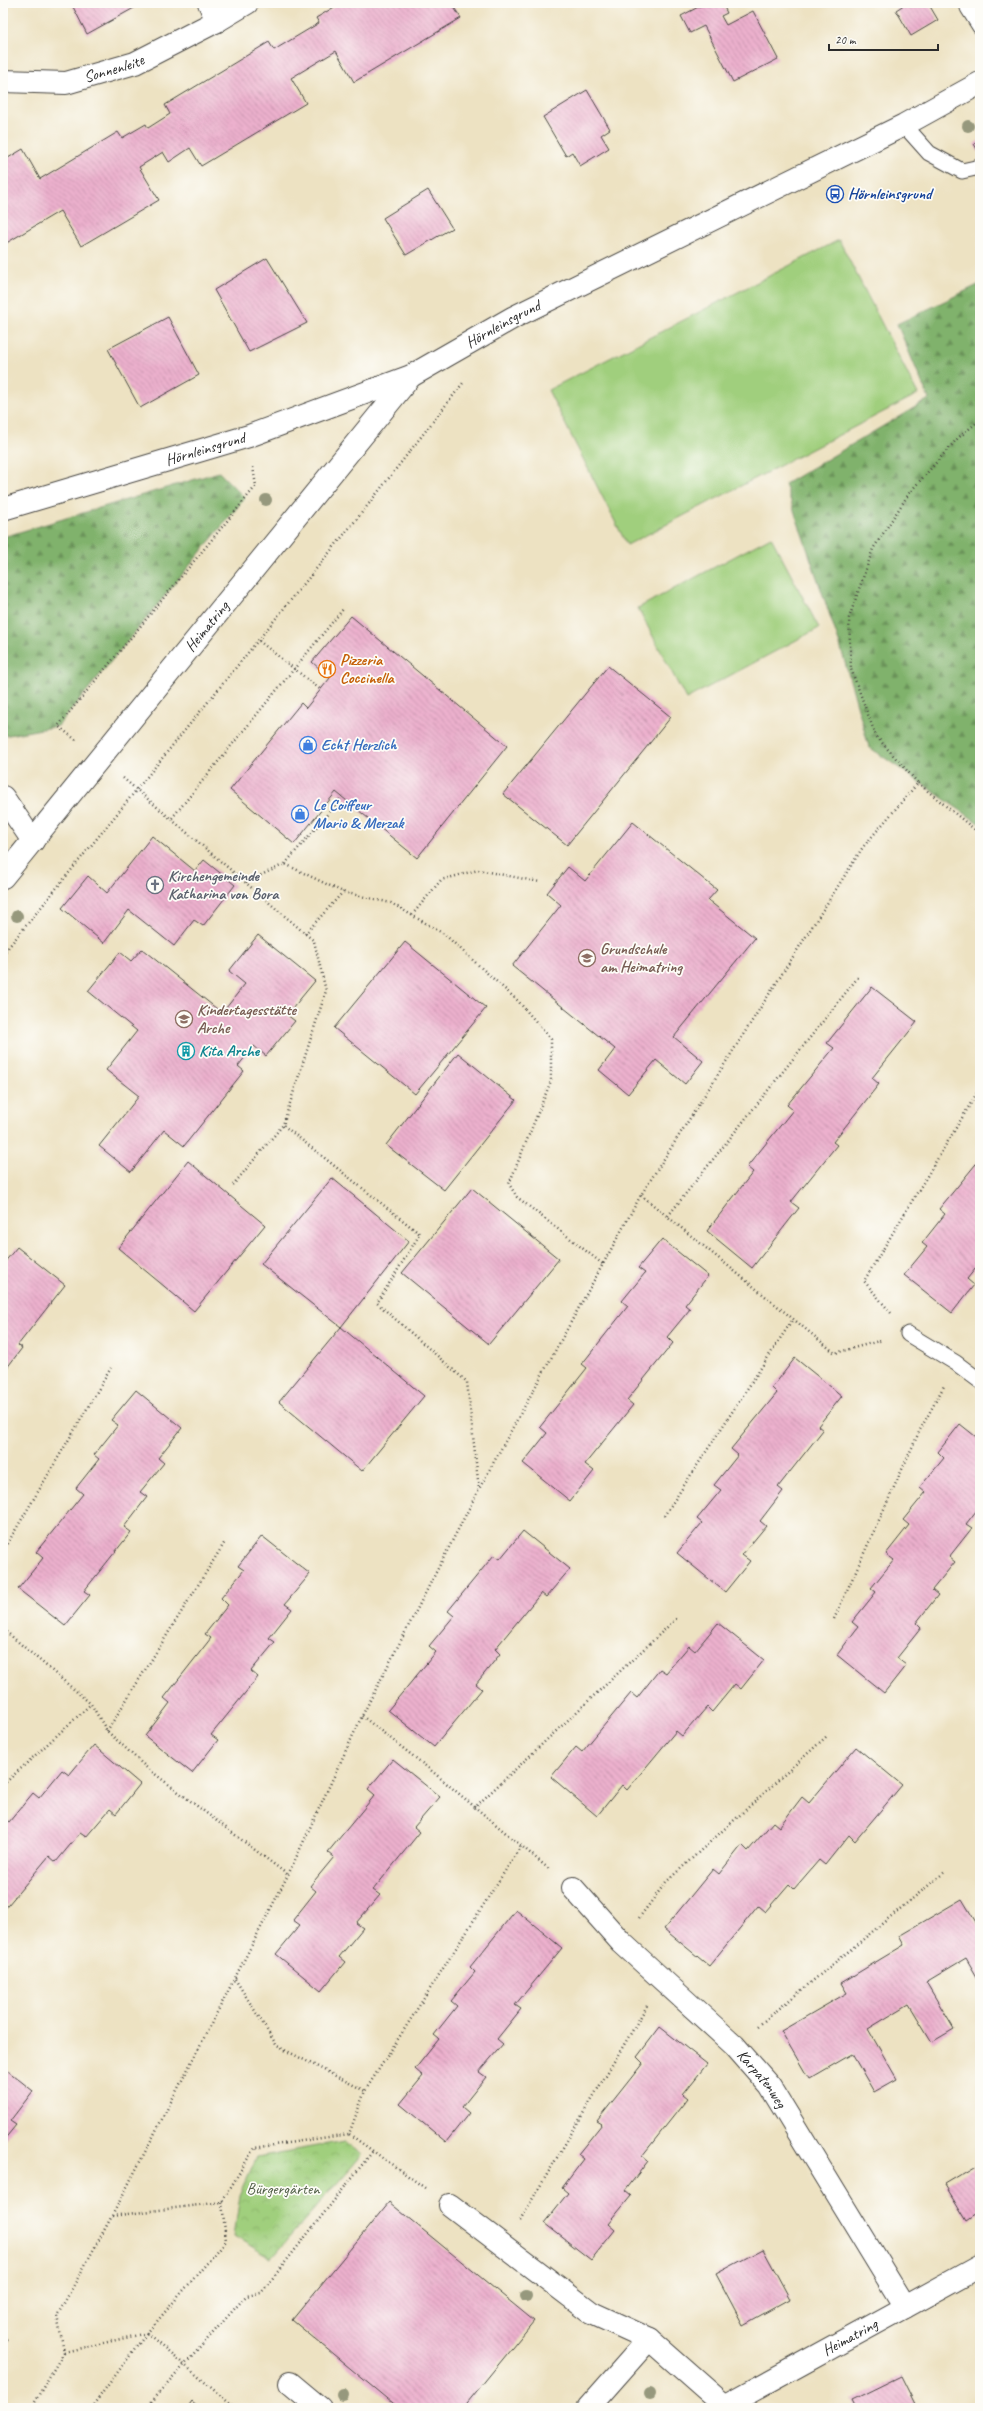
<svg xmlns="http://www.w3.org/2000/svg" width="983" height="2411" font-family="Caveat,sans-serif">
  <defs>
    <pattern id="forest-firs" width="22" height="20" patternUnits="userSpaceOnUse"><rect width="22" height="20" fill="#80b26c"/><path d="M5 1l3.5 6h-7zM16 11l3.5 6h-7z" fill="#699159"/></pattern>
    <pattern id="park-crowns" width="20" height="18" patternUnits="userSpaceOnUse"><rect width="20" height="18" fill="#a0cf7d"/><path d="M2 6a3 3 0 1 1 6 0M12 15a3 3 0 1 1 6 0" fill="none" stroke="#8ab26c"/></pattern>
    <pattern id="building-back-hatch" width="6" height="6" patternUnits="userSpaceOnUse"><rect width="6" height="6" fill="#ecb0cd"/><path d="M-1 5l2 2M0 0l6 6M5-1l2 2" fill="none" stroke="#bf8fa7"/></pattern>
  </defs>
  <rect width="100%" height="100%" fill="#fdfcf7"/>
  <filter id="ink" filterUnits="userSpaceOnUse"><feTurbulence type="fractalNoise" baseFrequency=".025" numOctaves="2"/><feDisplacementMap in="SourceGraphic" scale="8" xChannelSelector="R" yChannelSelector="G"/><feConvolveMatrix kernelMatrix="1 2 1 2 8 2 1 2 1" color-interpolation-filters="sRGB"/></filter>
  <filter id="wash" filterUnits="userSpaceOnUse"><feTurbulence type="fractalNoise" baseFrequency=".012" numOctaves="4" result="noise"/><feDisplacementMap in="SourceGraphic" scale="16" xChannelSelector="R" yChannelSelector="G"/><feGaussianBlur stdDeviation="0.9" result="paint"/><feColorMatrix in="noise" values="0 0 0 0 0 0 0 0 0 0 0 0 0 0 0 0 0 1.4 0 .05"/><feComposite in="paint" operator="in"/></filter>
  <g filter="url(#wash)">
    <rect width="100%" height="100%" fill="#ede2c2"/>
    <!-- grass -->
    <path fill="#a0cf7d" stroke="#667d54" d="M839,240L918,394L627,545L548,390Z
      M771,537L819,628L686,699L638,608Z"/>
    <!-- forest -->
    <path fill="url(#forest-firs)" stroke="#566e4c" d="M980,284V824L869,747L840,645L785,484L929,399L897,324Z
      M219,472L245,498L58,726L3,736V537Z"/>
    <!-- park -->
    <path fill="url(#park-crowns)" stroke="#667d54" d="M344,2141L362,2155L271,2258L234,2236L240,2195L257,2157Z"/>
    <g id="blocks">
      <!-- building -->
      <path fill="url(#building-back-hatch)" d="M71,3H143L87,34Z
        M341,3H451L461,18L354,82L336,51L291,78L306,103L201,166L190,148L169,162L163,152L139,167L159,200L81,246L60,211L3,245V161L23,149L40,179L118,132L122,138L146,124L148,128L170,114L165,105L269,42L274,50L319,23L316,18Z
        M706,3H722L727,13L721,16L726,25L753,11L778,59L733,82L704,26L690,33L681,16Z
        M907,3H928L938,20L911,36L896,10Z
        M587,90L610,129L601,135L609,148L580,166L572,152L566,156L543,117Z
        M980,140V154L974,144Z
        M428,190L452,228L406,255L383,218Z
        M267,258L307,323L249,352L214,290Z
        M168,317L199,375L140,408L108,349Z
        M351,616L507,746L417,858L336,792L294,844L230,790L301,703L306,708L330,678L312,662Z
        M608,666L671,717L567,845L503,794Z
        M633,822L717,890L708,900L755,938L674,1037L703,1061L685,1084L656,1060L628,1094L599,1070L615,1049L512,966L561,905L547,893L568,867L585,881Z
        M152,836L195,871L204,860L235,885L203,926L194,920L174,946L129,910L104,943L62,908L88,876L107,893Z
        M258,935L315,981L287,1015L295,1021L266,1056L254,1046L238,1066L244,1071L184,1146L164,1130L131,1172L99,1146L139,1096L106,1070L137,1031L88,991L120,952L131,961L142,949L222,1013L245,984L229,971Z
        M405,942L486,1008L415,1094L334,1028Z
        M872,987L917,1022L872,1078L879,1084L833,1142L837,1145L791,1202L799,1208L752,1268L707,1231L753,1172L747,1167L793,1110L787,1105L834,1048L827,1043Z
        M458,1053L516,1100L444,1190L386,1145Z
        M980,1159V1263L967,1279L974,1285L952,1313L904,1275L927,1247L922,1243L945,1214L939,1209Z
        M188,1161L265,1225L194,1311L118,1248Z
        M332,1178L409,1241L341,1327L261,1264Z
        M472,1188L559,1259L489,1344L402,1273Z
        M662,1239L708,1276L685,1305L690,1309L667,1337L673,1343L627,1400L633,1405L585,1464L594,1471L570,1501L523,1463L547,1433L540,1427L587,1368L582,1364L628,1306L622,1301L645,1273L638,1268Z
        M17,1247L65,1285L18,1345L22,1348L3,1373V1264Z
        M341,1327L424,1396L362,1471L279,1402Z
        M795,1358L842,1396L818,1426L823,1430L778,1487L783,1491L760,1521L766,1526L742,1555L750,1561L725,1592L677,1553L702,1523L697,1519L721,1490L714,1485L738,1455L731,1449L777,1393L772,1388Z
        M136,1390L182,1428L158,1458L164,1463L140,1492L147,1497L124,1527L131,1532L84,1591L90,1595L65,1626L18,1589L43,1558L36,1552L83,1494L76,1488L99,1459L94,1455L118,1425L111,1420Z
        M960,1424L980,1440V1506L966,1524L972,1528L949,1557L955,1562L932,1590L938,1595L916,1623L921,1628L897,1658L906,1665L884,1693L837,1655L858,1627L852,1622L876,1592L871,1588L894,1560L886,1554L909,1525L903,1520L926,1492L920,1487L944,1458L938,1452Z
        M523,1531L570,1569L546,1597L541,1593L495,1649L500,1654L476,1684L482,1689L434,1747L388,1710L436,1652L429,1646L454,1616L448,1611L494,1555L500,1559Z
        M262,1536L310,1574L285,1604L292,1609L269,1638L275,1642L251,1671L258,1677L211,1735L218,1740L192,1773L145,1736L170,1703L164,1698L211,1638L205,1634L228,1605L221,1598L244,1570L238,1566Z
        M718,1623L764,1660L741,1689L735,1684L712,1712L707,1707L682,1736L676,1731L627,1790L622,1785L597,1816L551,1777L576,1747L582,1752L631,1693L637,1698L660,1669L666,1673L689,1646L695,1651Z
        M94,1745L140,1784L116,1814L110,1809L86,1837L80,1833L56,1862L49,1856L3,1911V1817L9,1822L33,1793L39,1798L62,1770L69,1775Z
        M856,1747L902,1785L855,1841L849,1835L825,1865L819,1860L794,1889L789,1884L765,1912L758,1906L709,1966L664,1929L713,1869L719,1874L742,1845L748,1851L773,1822L779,1827L802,1797L809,1803Z
        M393,1759L440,1797L414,1827L420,1832L373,1890L380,1895L356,1923L363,1928L339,1957L345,1962L321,1991L276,1954L300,1925L293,1920L316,1891L310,1886L334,1857L328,1852L375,1795L368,1789Z
        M962,1899L980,1929V1982L966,1958L926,1982L954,2029L932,2042L909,2004L868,2029L897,2079L874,2092L852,2054L809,2079L781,2031L847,1993L841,1983L904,1945L899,1936Z
        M516,1910L562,1948L515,2005L521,2009L497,2039L503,2044L479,2072L486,2077L462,2107L469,2113L446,2142L400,2104L423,2076L415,2069L439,2039L434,2035L457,2006L451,2001L475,1972L470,1967Z
        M660,2027L707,2064L683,2094L688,2098L642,2156L648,2161L625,2191L631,2196L608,2224L615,2230L591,2260L544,2223L568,2193L562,2188L584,2159L578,2154L602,2124L597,2121L643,2063L637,2057Z
        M3,2067L33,2091L10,2121L16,2125L3,2141Z
        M980,2164V2212L967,2221L945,2185Z
        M389,2202L534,2321L463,2408H398L292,2320Z
        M763,2249L790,2299L743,2325L716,2274Z
        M901,2376L917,2408H856L852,2400Z
        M192,2401L200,2408H187Z"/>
    </g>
  </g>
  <g filter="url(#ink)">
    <use href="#blocks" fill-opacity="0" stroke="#484642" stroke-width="1"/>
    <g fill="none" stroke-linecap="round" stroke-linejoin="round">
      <!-- service casing -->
      <g stroke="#484642" stroke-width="17">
        <path id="service" d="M968,8L980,27
          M904,125L929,153L962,171L980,167
          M908,1334L956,1363L980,1381"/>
      </g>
      <!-- minor casing -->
      <g stroke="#484642" stroke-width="24">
        <g id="minor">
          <path d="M209,3L217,21"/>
          <path id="s1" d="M3,81L66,83L135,63L217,21L247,3"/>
          <path id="s2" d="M3,509L249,436L411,376L514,317L904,125L980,83"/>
          <path d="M3,797L33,841"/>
          <path id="s3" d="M3,877L410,377"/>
          <path id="s4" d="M573,1888L621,1942L734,2045L770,2086L905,2307"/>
          <path d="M450,2205L592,2313L649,2339L725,2406"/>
          <path d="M290,2383L320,2408"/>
          <path d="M588,2408L649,2339"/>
          <path id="s5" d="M721,2408L980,2266"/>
        </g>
      </g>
      <!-- path -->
      <path stroke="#484642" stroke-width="2.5" stroke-dasharray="1 3" stroke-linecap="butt" d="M259,641L321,690
        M76,740L58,726L256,486L253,467
        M123,778L314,941L326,991L283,1125L420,1234L377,1303L467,1382L479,1489
        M918,783L980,834
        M172,818L344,608
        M285,864L342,797
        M246,882L285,864L343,892L391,903L444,934L518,1001L551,1039V1081L509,1184L517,1197L604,1265
        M412,915L441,880L478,870L540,882
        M305,934L343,892
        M3,945L7,949
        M3,954L364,510L463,383
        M233,1185L283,1125
        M641,1195L835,1353L883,1340
        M668,1216L859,976
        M891,1313L864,1281L980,1088
        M664,1516L793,1319
        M3,1551L111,1368
        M834,1619L920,1430L944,1386
        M3,1629L91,1704L107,1731L147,1768L288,1875
        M362,1716L427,1767L549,1869
        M107,1731L225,1542
        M3,1785L91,1704
        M474,1808L677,1618
        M639,1918L666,1882L827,1736
        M235,1979L277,2046L365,2091
        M758,2026L946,1871
        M425,2188L349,2134L365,2091L521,1846
        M222,2202L226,2241L147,2333L235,2408
        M112,2216L222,2202L254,2148L349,2134
        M520,2220L647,2006
        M3,2337L7,2340
        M64,2352L147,2333
        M31,2408L64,2352L57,2316L112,2216L288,1875L362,1716L479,1489L641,1195L863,847L918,783L876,736L851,669L849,618L873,549L910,492L958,438L980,420
        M91,2408L147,2333
        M146,2408L246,2296L261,2293L373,2151"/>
      <!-- service -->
      <use href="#service" stroke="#fff" stroke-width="15"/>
      <!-- minor -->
      <use href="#minor" stroke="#fff" stroke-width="22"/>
    </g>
    <!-- trees -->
    <g fill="#96987d">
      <circle cx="968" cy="126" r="6"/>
      <circle cx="266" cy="500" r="6"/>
      <circle cx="17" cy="916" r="6"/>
      <circle cx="526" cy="2296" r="6"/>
      <circle cx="650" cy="2394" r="6"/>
      <circle cx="343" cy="2395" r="6"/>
    </g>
  </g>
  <!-- icons -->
  <defs>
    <g id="bus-ring" transform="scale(0.9)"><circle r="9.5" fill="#fdfcf7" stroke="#1a4fb4" stroke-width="1.5"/><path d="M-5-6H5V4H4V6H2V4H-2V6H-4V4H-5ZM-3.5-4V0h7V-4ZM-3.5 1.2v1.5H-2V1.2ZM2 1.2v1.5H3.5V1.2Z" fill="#1a4fb4"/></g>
    <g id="restaurant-ring" transform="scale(0.9)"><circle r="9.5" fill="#fdfcf7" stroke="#e8710a" stroke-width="1.5"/><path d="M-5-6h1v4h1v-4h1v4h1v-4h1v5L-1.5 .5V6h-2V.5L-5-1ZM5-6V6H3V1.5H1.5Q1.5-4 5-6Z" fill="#e8710a"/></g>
    <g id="shop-ring" transform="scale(0.9)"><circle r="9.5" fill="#fdfcf7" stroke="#3f7fe0" stroke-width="1.5"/><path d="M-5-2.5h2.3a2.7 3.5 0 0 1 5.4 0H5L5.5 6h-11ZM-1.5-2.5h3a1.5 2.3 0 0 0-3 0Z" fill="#3f7fe0"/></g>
    <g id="church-ring" transform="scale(0.9)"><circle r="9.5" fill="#fdfcf7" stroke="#6b7280" stroke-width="1.5"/><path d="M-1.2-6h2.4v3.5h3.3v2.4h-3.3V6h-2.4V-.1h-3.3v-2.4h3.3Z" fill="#6b7280"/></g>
    <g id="school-ring" transform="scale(0.9)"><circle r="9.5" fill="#fdfcf7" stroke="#8d6e63" stroke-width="1.5"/><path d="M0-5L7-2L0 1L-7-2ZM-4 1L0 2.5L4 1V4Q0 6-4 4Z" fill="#8d6e63"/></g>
    <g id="building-ring" transform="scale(0.9)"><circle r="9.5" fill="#fdfcf7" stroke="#0f9aa8" stroke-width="1.5"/><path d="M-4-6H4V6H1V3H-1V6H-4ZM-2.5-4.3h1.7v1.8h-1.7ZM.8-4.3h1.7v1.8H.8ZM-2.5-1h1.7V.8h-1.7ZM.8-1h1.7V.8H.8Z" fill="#0f9aa8"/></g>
  </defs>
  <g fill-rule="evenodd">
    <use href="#bus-ring" x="835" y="194"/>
    <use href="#restaurant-ring" x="327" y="669"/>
    <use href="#shop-ring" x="308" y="745"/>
    <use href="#shop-ring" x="300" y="814"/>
    <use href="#church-ring" x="155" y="885"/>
    <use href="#school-ring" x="587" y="958"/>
    <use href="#school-ring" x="184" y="1019"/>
    <use href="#building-ring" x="186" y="1051"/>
  </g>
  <g text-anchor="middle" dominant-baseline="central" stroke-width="3.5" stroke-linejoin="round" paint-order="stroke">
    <!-- street labels -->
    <g font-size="16" fill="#2b2b2b" stroke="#fdfcf7">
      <text stroke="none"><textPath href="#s1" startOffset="113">Sonnenleite</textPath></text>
      <text stroke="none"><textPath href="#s2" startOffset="535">Hörnleinsgrund</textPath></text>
      <text stroke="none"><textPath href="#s2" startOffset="211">Hörnleinsgrund</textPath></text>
      <text stroke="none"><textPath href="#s3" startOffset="323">Heimatring</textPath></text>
      <text stroke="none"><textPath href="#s4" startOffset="269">Karpatenweg</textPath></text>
      <text stroke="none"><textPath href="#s5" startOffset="147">Heimatring</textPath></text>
    </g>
    <!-- transit labels -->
    <g font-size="16" font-weight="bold" fill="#164399" stroke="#fdfcf7" text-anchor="start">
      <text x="848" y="194">Hörnleinsgrund</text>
    </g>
    <!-- food labels -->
    <g font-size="16" font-weight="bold" fill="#c56008" stroke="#fdfcf7" text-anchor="start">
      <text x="340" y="660">Pizzeria<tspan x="340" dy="18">Coccinella</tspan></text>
    </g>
    <!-- shop labels -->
    <g font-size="16" font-weight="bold" fill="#366cbe" stroke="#fdfcf7" text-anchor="start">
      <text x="321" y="745">Echt Herzlich</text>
      <text x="313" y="805">Le Coiffeur<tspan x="313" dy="18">Mario &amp; Merzak</tspan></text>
    </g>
    <!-- worship labels -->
    <g font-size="16" font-weight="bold" fill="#5b616d" stroke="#fdfcf7" text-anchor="start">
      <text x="168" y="876">Kirchengemeinde<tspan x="168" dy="18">Katharina von Bora</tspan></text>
    </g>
    <!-- education labels -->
    <g font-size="16" font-weight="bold" fill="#785e54" stroke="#fdfcf7" text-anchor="start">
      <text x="600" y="949">Grundschule<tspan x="600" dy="18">am Heimatring</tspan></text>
      <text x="197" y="1010">Kindertagesstätte<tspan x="197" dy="18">Arche</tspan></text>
    </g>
    <!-- culture labels -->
    <g font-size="16" font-weight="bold" fill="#0d838f" stroke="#fdfcf7" text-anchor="start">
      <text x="199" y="1051">Kita Arche</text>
    </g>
    <!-- park labels -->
    <g font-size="16" fill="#4e5c44" stroke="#fdfcf7">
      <text x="283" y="2189">Bürgergärten</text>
    </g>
  </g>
  <!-- margin -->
  <rect width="983" height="2411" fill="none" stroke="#fdfcf7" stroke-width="16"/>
  <!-- scale -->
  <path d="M829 44v6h109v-6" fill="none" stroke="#2b2b2b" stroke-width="2"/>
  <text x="835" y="44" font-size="12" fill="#2b2b2b" stroke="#fdfcf7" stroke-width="3" paint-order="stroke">20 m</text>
</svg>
